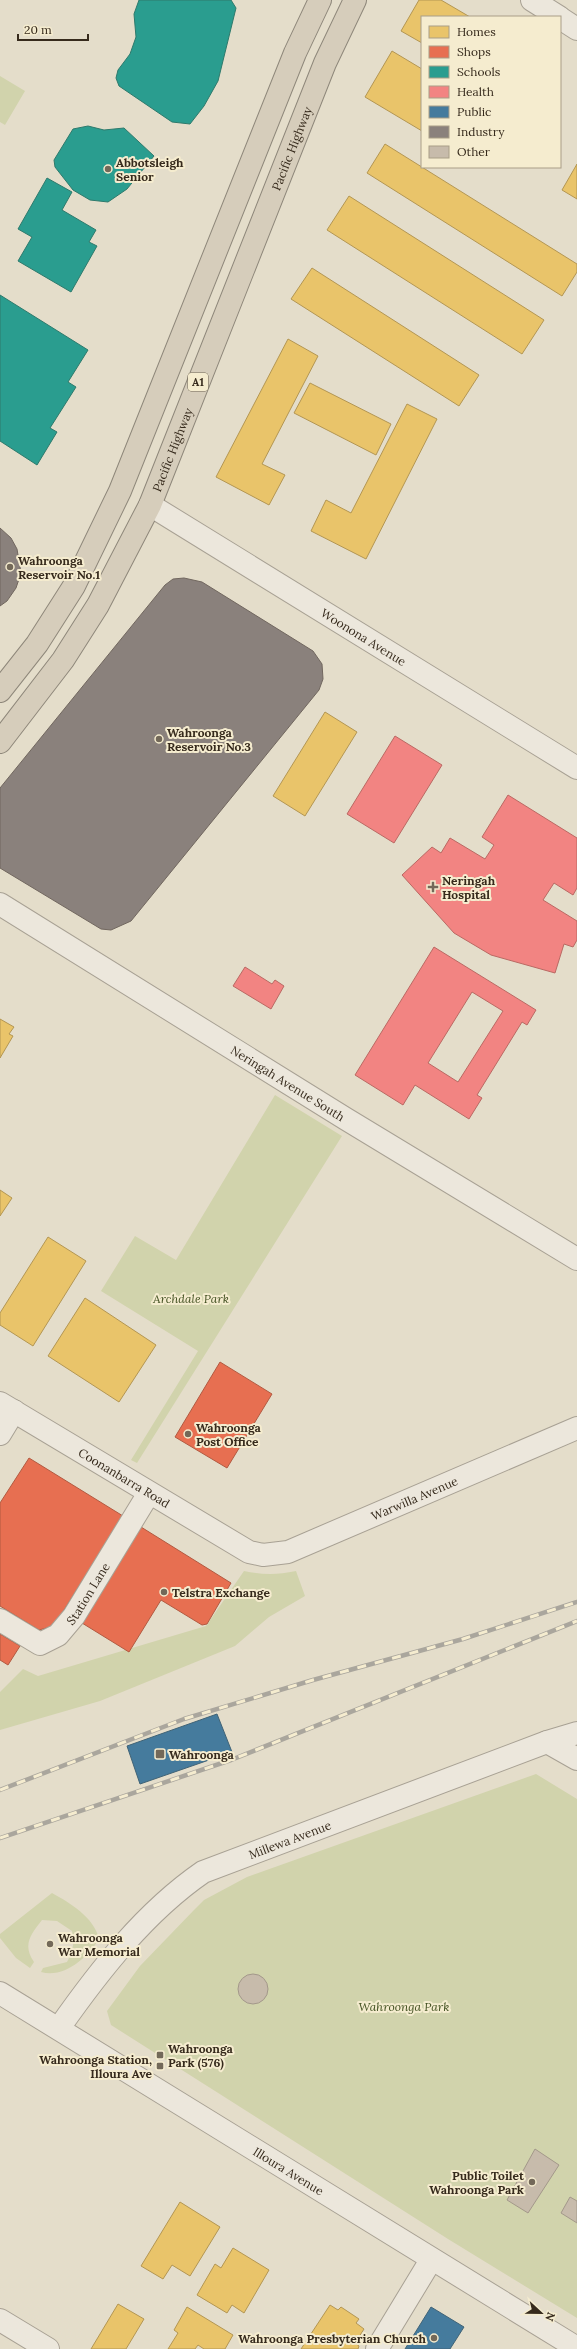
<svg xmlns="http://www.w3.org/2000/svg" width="577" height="2349" font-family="Lora,serif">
  <rect width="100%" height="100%" fill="#e4ddca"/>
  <!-- green -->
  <path fill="#d1d3ac" d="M0,76L25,91L5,125L0,122Z
    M275,1095L342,1136L137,1463L131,1460L198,1351L101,1291L135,1236L176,1260Z
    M244,1571C263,1575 277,1575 296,1571L305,1596L269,1617L235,1646L100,1701L0,1730V1692L23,1669L38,1676L206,1626Z
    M536,1774L577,1799V2318L448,2239L111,2025L107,2011L140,1966L194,1910L204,1900L247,1877Z
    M52,1893C70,1903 94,1917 99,1939C88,1957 64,1979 41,1972L43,1968L67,1962C73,1951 75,1943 72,1931L57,1921L42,1920C31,1934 22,1945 34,1962L30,1968L16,1958L0,1938V1934Z"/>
  <!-- homes -->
  <path fill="#e9c46a" stroke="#b39653" d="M419,0H441L470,17H422V43L401,31Z
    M392,51L422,69V131L365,97Z
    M385,144L577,264V272L562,296L367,173Z
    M577,164V199L562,190Z
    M349,196L544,320L522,354L327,230Z
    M312,268L479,375L459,406L291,299Z
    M288,339L318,356L262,464L285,475L269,505L216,477Z
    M310,383L391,424L376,455L294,413Z
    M407,404L437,419L366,559L311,531L326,500L351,513Z
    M325,712L357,732L305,816L273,796Z
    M0,1019L14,1027L9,1034L13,1036L0,1058Z
    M0,1190L12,1198L0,1216Z
    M48,1237L86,1261L33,1346L0,1325V1313Z
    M85,1298L156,1345L119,1402L48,1356Z
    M180,2202L220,2227L190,2276L172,2265L163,2279L141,2266Z
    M233,2248L269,2270L244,2313L232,2305L227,2313L197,2295L215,2264L221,2268Z
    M118,2304L144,2319L126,2349H91Z
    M330,2305L338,2310L341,2307L359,2319L356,2323L364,2329L355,2343L359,2346L358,2349H301Z
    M187,2307L233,2335L225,2349H204L198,2345L195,2349H168L178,2333L174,2330Z"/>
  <!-- shops -->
  <path fill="#e76f51" stroke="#b25a41" d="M220,1362L272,1394L227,1468L175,1437Z
    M29,1458L123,1516L54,1626L39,1630L0,1606V1503Z
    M141,1527L231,1583L207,1624L202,1625L161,1600L129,1652L82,1623Z
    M0,1634L20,1646L8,1665L0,1660Z"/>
  <!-- schools -->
  <path fill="#2a9d8f" stroke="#2e7a6c" d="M139,0H231L236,8L218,81L204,106L190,124L172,122L119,86L116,78L118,70L130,54L136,37L134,14Z
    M88,126L104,130L124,128L154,156L127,189L108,202L90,200L73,190L55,167L54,160L73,129Z
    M47,178L72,192L62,210L96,230L89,242L97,246L71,292L18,261L32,237L18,229Z
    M0,295L88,350L68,382L76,387L50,428L57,432L37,465L0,441Z"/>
  <!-- health -->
  <path fill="#f28482" stroke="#ba6963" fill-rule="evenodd" d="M395,736L442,765L394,843L347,814Z
    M508,795L577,838V888L573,895L554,883L543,900L577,921V940L573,947L564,944L555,973L491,955L454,933L402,875L432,847L441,853L450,838L485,859L494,845L482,837Z
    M434,947L536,1010L527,1025L522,1022L477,1095L482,1098L469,1119L415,1085L403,1105L355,1075ZM472,992L503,1011L458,1082L428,1063Z
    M245,967L272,984L275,980L284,986L271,1009L233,986Z"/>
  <!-- public -->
  <path fill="#457b9d" stroke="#406376" d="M217,1714L232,1752L140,1784L127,1746Z
    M431,2307L464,2327L450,2349H405Z"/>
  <!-- industry -->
  <path fill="#8a817c" stroke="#71675f" d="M0,528L11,538L17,549L21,573L16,588L7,601L0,606Z
    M184,578L202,582L313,651L322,664L323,679L319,690L131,921L111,930L101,929L0,868V788L165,585L173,579Z"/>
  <!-- building -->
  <path fill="#c7bbab" stroke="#a3988a" d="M238 1989a15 15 0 1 1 30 0a15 15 0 1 1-30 0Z
    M535,2149L559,2165L528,2213L507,2200Z
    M570,2197L577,2201V2223L561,2213Z"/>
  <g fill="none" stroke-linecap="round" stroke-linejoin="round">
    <!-- minor casing -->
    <g stroke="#a8a194" stroke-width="24">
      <g id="minor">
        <path d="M532,0L559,17"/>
        <path d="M560,18L577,29"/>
        <path id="s1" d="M150,505L577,768"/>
        <path id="s2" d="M0,904L346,1119L577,1259"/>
        <path id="s3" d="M0,1403L249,1552L263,1555L288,1552L577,1428"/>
        <path d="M0,1434L14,1411"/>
        <path id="s4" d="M0,1620L40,1644L58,1635L74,1616L149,1493"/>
        <path d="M547,1742L577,1759"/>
        <path id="s5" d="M0,1993L577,2348"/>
        <path id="s6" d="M59,2028C99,1971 145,1912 203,1872L547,1742L577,1733"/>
        <path d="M0,2320L48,2349"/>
        <path d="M377,2349L431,2260"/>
      </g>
    </g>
    <!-- highway casing -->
    <g stroke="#8e877a" stroke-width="24">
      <g id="highway">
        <path d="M0,691L37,644L74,586L120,491L295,53L320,0"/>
        <path id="s7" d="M0,742L63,660L98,605L150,505L325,63L355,0"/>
      </g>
    </g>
    <!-- minor -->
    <use href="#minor" stroke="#ece7dc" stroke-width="22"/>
    <!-- highway -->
    <use href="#highway" stroke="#d6cdbb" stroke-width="22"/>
    <!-- rail casing -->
    <g stroke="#aaa69d" stroke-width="4.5">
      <path id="rail" d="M0,1790L184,1719L313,1680L463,1639L577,1602
        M0,1838L231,1760L577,1621"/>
    </g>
    <!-- rail -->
    <use href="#rail" stroke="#f5eccf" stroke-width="3" stroke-dasharray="9" stroke-linecap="butt"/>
  </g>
  <!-- markers -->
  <g fill="#736959" stroke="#f5eccf" stroke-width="1.5">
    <circle cx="108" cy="169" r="4"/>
    <circle cx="10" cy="567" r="4"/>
    <circle cx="159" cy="739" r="4"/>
    <path d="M431 881h4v4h4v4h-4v4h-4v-4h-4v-4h4z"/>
    <circle cx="188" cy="1434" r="4"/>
    <circle cx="164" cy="1592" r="4"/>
    <rect x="155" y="1749" width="10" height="10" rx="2"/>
    <circle cx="50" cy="1944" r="4"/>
    <rect x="156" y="2051" width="8" height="8" rx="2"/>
    <rect x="156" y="2062" width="8" height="8" rx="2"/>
    <circle cx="532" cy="2182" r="4"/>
    <circle cx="434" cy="2338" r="4"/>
  </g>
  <g text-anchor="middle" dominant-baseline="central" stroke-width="4" stroke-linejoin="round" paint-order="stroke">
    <!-- shield labels -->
    <rect fill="#f5eccf" stroke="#6f6452" stroke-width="1" x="188" y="373" width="20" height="18" rx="3"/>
    <g font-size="11" font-weight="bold" fill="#362a1c">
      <text x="198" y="382">A1</text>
    </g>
    <!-- street labels -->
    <g font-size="12" fill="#362a1c" stroke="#f5eccf">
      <text stroke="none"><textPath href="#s7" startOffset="665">Pacific Highway</textPath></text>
      <text stroke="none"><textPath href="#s7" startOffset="341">Pacific Highway</textPath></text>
      <text stroke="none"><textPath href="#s1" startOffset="251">Woonona Avenue</textPath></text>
      <text stroke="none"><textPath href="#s2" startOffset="339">Neringah Avenue South</textPath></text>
      <text stroke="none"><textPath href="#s3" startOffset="145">Coonanbarra Road</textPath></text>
      <text stroke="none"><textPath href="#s3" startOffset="467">Warwilla Avenue</textPath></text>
      <text stroke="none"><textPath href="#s4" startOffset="118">Station Lane</textPath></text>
      <text stroke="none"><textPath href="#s6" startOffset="306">Millewa Avenue</textPath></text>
      <text stroke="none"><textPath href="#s5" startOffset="339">Illoura Avenue</textPath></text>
    </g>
    <!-- poi labels -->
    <g font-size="12" font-weight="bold" fill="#362a1c" stroke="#f5eccf" text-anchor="start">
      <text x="116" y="162">Abbotsleigh<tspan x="116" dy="14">Senior</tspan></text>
      <text x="18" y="560">Wahroonga<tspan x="18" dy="14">Reservoir No.1</tspan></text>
      <text x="167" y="732">Wahroonga<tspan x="167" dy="14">Reservoir No.3</tspan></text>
      <text x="442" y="880">Neringah<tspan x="442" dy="14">Hospital</tspan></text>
      <text x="196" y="1427">Wahroonga<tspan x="196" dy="14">Post Office</tspan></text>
      <text x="172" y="1592">Telstra Exchange</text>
      <text x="169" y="1754">Wahroonga</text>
      <text x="58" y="1937">Wahroonga<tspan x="58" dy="14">War Memorial</tspan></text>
      <text x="168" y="2048">Wahroonga<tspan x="168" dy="14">Park (576)</tspan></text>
      <text x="152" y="2059" text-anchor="end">Wahroonga Station,<tspan x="152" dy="14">Illoura Ave</tspan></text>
      <text x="524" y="2175" text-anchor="end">Public Toilet<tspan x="524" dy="14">Wahroonga Park</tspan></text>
      <text x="426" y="2338" text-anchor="end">Wahroonga Presbyterian Church</text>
    </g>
    <!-- park labels -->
    <g font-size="12" font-style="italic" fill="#445223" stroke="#f5eccf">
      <text x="191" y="1298">Archdale Park</text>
      <text x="404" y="2006">Wahroonga Park</text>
    </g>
  </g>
  <!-- legend -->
  <rect x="421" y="16" width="140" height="152" fill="#f5eccf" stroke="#a99e87"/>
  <rect x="429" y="26" width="20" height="12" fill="#e9c46a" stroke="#a99e87"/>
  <text x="457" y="36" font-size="12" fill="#362a1c">Homes</text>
  <rect x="429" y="46" width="20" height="12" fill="#e76f51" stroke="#a99e87"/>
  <text x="457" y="56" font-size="12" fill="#362a1c">Shops</text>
  <rect x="429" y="66" width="20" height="12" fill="#2a9d8f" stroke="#a99e87"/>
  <text x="457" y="76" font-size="12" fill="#362a1c">Schools</text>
  <rect x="429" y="86" width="20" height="12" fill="#f28482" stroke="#a99e87"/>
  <text x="457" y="96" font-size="12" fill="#362a1c">Health</text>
  <rect x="429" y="106" width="20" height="12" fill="#457b9d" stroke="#a99e87"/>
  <text x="457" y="116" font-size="12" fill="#362a1c">Public</text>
  <rect x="429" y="126" width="20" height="12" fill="#8a817c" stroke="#a99e87"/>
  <text x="457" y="136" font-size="12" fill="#362a1c">Industry</text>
  <rect x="429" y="146" width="20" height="12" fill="#c7bbab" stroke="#a99e87"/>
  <text x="457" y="156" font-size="12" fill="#362a1c">Other</text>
  <!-- north arrow -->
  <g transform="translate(541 2313) rotate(112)" stroke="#f5eccf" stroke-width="3" paint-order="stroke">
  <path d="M0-3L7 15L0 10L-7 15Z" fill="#362a1c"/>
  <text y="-6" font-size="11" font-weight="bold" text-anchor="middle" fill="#362a1c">N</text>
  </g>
  <!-- scale -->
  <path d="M18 34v6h70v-6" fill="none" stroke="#362a1c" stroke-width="2"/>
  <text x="24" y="34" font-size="12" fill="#362a1c" stroke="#f5eccf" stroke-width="3" paint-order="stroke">20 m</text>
</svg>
